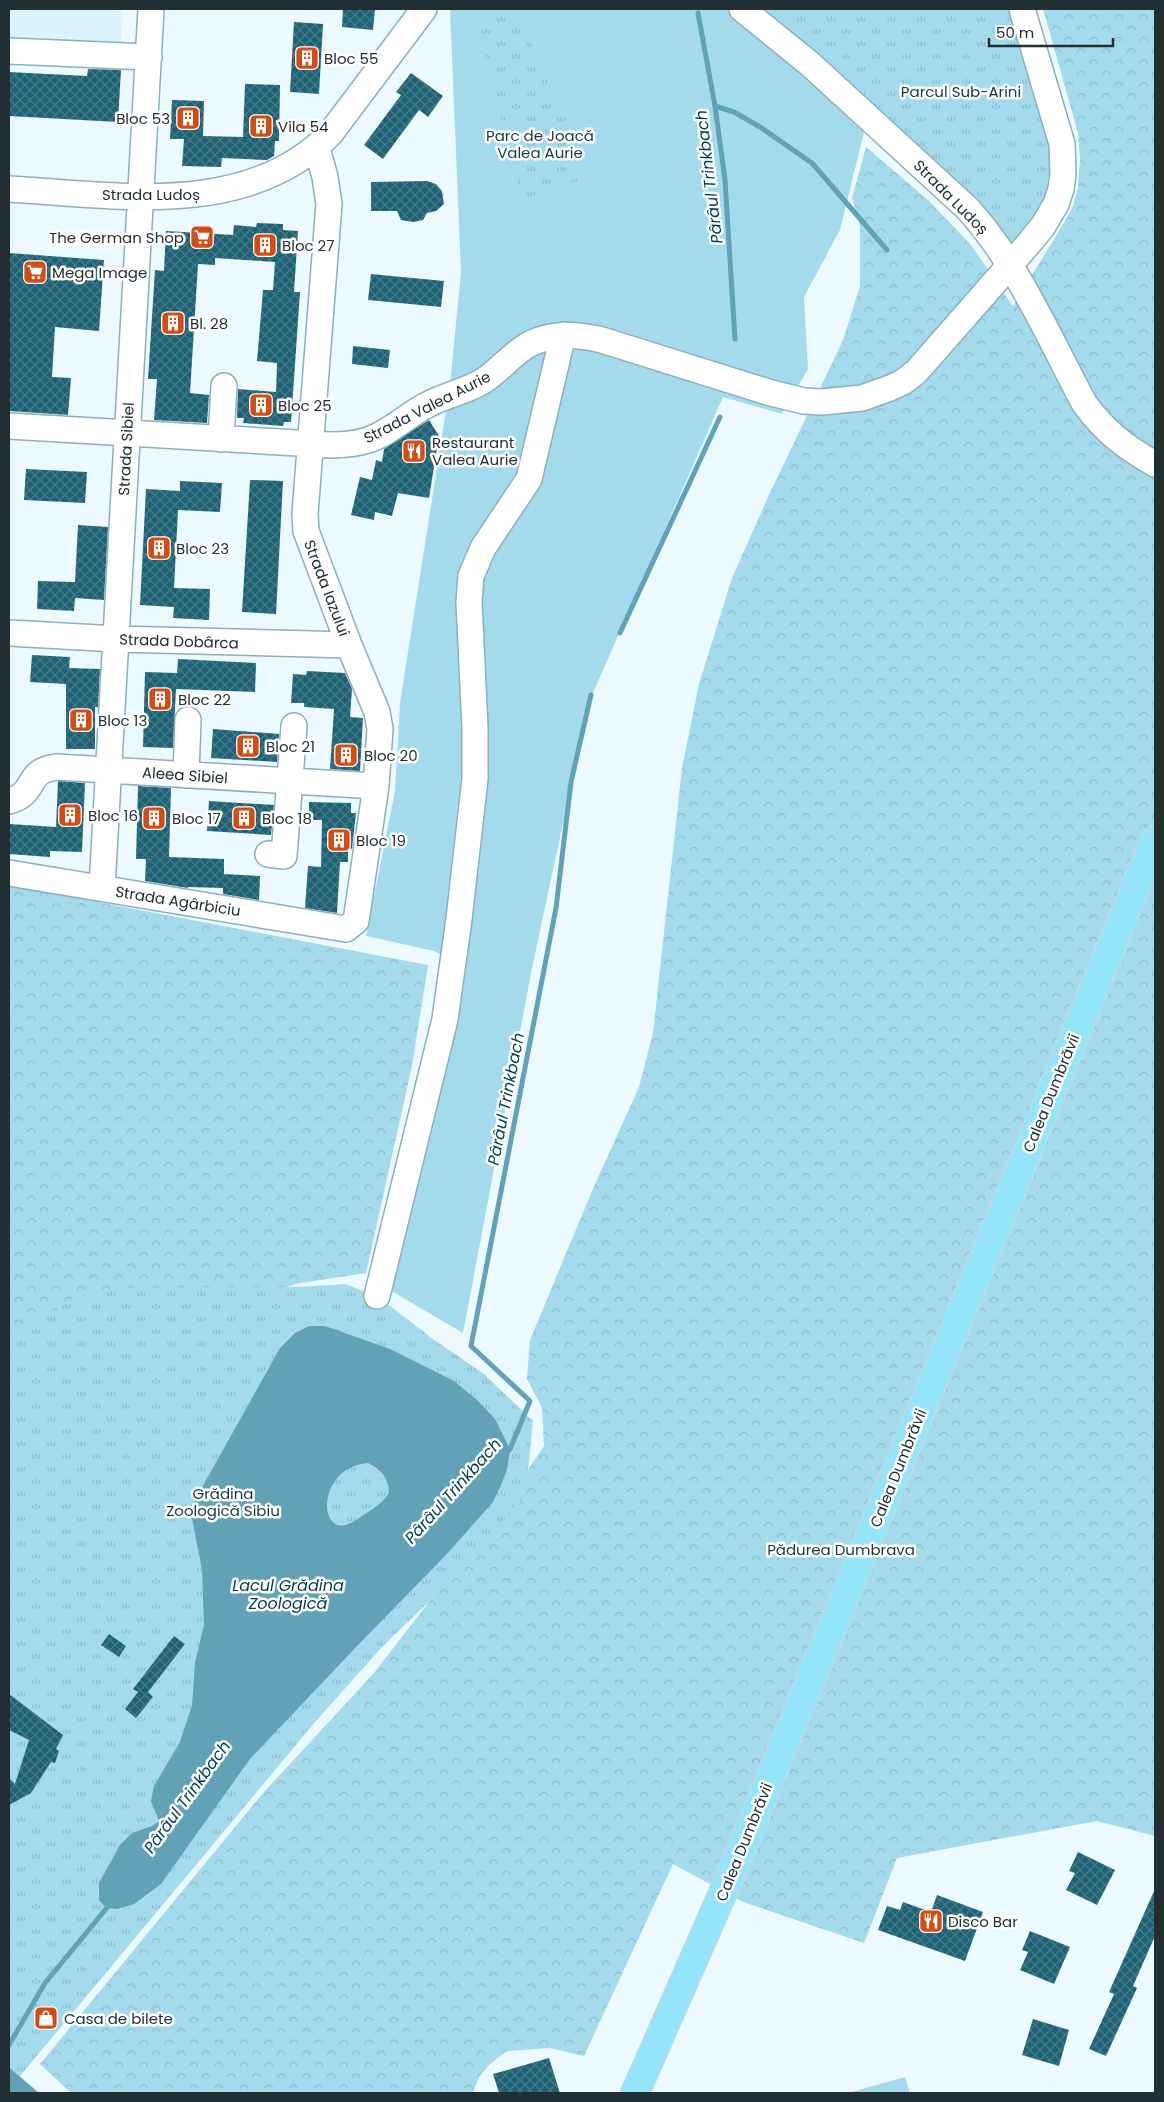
<svg xmlns="http://www.w3.org/2000/svg" width="1164" height="2102" font-family="Poppins,sans-serif">
  <defs>
    <pattern id="forest-crowns" width="20" height="18" patternUnits="userSpaceOnUse" patternTransform="scale(1.25)"><rect width="20" height="18" fill="#a3dbed"/><path d="M2 6a3 3 0 1 1 6 0M12 15a3 3 0 1 1 6 0" fill="none" stroke="#8cbccc"/></pattern>
    <pattern id="park-tufts" width="24" height="20" patternUnits="userSpaceOnUse" patternTransform="scale(1.25)"><rect width="24" height="20" fill="#a3dbed"/><path d="M3 7l-1-3M5 7V3M7 7l1-3M15 17l-1-3M17 17v-4M19 17l1-3" fill="none" stroke="#8cbccc"/></pattern>
    <pattern id="building-cross-hatch" width="8" height="8" patternUnits="userSpaceOnUse" patternTransform="scale(1.25)"><rect width="8" height="8" fill="#1d6375"/><path d="M0 0l8 8M0 8l8-8" fill="none" stroke="#457a88"/></pattern>
  </defs>
  <rect width="100%" height="100%" fill="#ecfaff"/>
  <!-- built -->
  <path fill="#d9f4fd" d="M9,9H122L121,45L9,40Z"/>
  <!-- green -->
  <path fill="#a3dbed" d="M450,9H742L868,116L840,230L804,297L808,369L782,414L723,397L589,702L532,968L463,1333L388,1289L463,966L434,951L366,936L395,791L400,703L450,385L461,272Z
    M905,2077L910,2093H848Z"/>
  <!-- forest -->
  <path fill="url(#forest-crowns)" d="M1043,9H1155V1836L1097,1821L897,1858L864,1943L743,1902L673,1864L584,2056L550,2048L507,2051L490,2064L479,2077L473,2093H71L40,2064L263,1793L374,1673L504,1505L544,1446L542,1408L527,1379L530,1340L592,1191L639,1087L653,1033L682,768L699,684L732,578L768,497L843,340L860,286V226L852,198L866,147L928,200L971,245L1013,306L1064,223L1073,206L1078,187L1080,160L1078,133Z
    M9,885L428,965L412,1066L366,1273L295,1284L215,1318L9,1633Z"/>
  <!-- park -->
  <path fill="url(#park-tufts)" d="M473,9H519L538,63L566,118L573,140L579,181L522,199Z
    M742,9H1022L1063,174L1017,251Z
    M345,1284L377,1296L433,1339L484,1374L533,1421L526,1491L475,1557L383,1646L316,1721L20,2076L9,2067V1342L42,1317L78,1297L114,1288L298,1287Z"/>
  <!-- water -->
  <path fill="#61a2b6" fill-rule="evenodd" d="M309,1326H325L390,1349L454,1381L477,1400L495,1419L510,1449L507,1470L501,1485L493,1502L447,1554L358,1645L250,1759L161,1884L134,1904L117,1909L106,1908L99,1900V1883L120,1845L132,1833L152,1826L159,1821L151,1801L154,1786L180,1742L192,1705L195,1663L204,1625L202,1570L191,1513L195,1500L280,1348L295,1333ZM368,1463C381,1469 389,1478 389,1493C383,1503 373,1509 363,1515C358,1519 352,1523 346,1525C317,1532 319,1467 368,1463Z
    M9,2067L39,2093H9Z"/>
  <g fill="none" stroke-linecap="round" stroke-linejoin="round">
    <!-- stream -->
    <path stroke="#61a2b6" stroke-width="5" d="M698,13L715,106L725,180L735,339
      M715,106L734,112L760,127L812,163L887,250
      M620,633L720,417
      M506,1453L510,1449L530,1401L471,1346L556,908L571,782L591,695
      M9,2045L45,1983L110,1904"/>
  </g>
  <!-- building -->
  <path fill="url(#building-cross-hatch)" d="M343,9H375L373,30L342,27Z
    M294,22L323,24L319,94L290,92Z
    M88,69L121,70L118,122L9,116V72L87,76Z
    M411,73L443,96L428,117L419,110L383,159L364,145L401,95L396,92Z
    M245,84L280,85L279,141H275L274,156L267,160L222,158L221,167L182,166L184,139H170L172,100L204,101L203,136L243,137Z
    M427,181L436,184L442,191L444,204L436,211L427,213L423,220L413,222L401,220L397,211H371V182Z
    M257,223L283,224V230L298,231L294,292H300L291,422H284L283,426L243,423L244,418H237L238,389L276,392L277,363L257,361L263,290H273L275,262L215,258V265L198,264L190,393L209,395L207,423L154,420L157,379H148L155,270L164,271L166,231L233,235L234,225L256,227Z
    M9,253L104,260L99,331L55,327L52,377L71,378L68,415L9,411Z
    M371,274L444,281L441,307L368,300Z
    M353,346L390,350L388,368L352,364Z
    M429,420L439,436L429,498L398,493L392,516L375,512L374,520L351,515L360,477L372,480L376,460L382,462L384,449Z
    M26,469L87,472L85,503L24,500Z
    M250,480L283,481L276,614L242,612Z
    M180,481L222,483L220,512L178,510L174,588L210,589L209,620L173,618L174,607L140,605L146,489L180,491Z
    M78,525L108,527L104,600L75,598L74,611L37,609L38,581L75,582Z
    M32,655L70,657L69,668L100,669L98,707H95V749H66V684L30,682Z
    M178,659L256,663L255,692L176,689L173,748L143,747L145,672L177,673Z
    M307,671L345,673L352,689L350,717L363,718L360,771L330,769L334,709L304,707V703H291L293,674L306,675Z
    M213,729L279,734L277,762L211,758Z
    M58,781L85,783L82,852L50,851V857L9,854V824L56,827Z
    M138,786L171,788L169,857L224,859V874L260,876L259,900L223,894V888L188,887V888L145,881L146,859H136Z
    M209,801L274,805L271,835L207,831Z
    M309,802L351,803V813H356L352,849L348,848V862H340L337,913L305,908L308,866L321,867L322,820H309Z
    M109,1634L126,1646L119,1657L101,1645Z
    M174,1636L185,1644L148,1692L153,1697L136,1718L125,1709L138,1692L133,1689Z
    M9,1694L63,1735L56,1749L59,1751L55,1763L51,1762L31,1793L9,1805V1778L15,1784L29,1740L9,1730Z
    M1078,1852L1115,1870L1097,1905L1066,1890L1075,1873L1069,1871Z
    M1155,1889V1936L1133,1986L1137,1988L1106,2056L1089,2049L1114,1994L1109,1992Z
    M937,1895L983,1912L965,1961L878,1930L887,1906L900,1910L903,1902L931,1912Z
    M1030,1931L1070,1947L1054,1984L1020,1970L1028,1952L1022,1950Z
    M40,2007L55,2010L51,2028L36,2025Z
    M1033,2019L1069,2030L1059,2066L1022,2055Z
    M549,2058L560,2093H499L493,2074Z"/>
  <g fill="none" stroke-linecap="round" stroke-linejoin="round">
    <!-- minor casing -->
    <g stroke="#8dafba" stroke-width="28">
      <path id="minor" d="M742,9L810,64L968,209C1017,263 1050,339 1084,403C1105,432 1125,447 1155,464
        M9,51L149,57
        M9,189C116,195 246,219 330,134L424,9
        M9,426L331,445C344,445 356,444 368,440C390,433 407,415 427,405C445,395 465,392 483,381C496,373 506,361 518,352C542,332 573,333 602,340L771,393L804,401L822,402L862,398L890,388L903,382L916,372L1030,242L1043,226L1056,204L1061,189L1063,174L1062,144L1022,9
        M221,439L224,386
        M9,633L117,639L349,645
        M186,775L188,720
        M9,801C39,793 23,771 57,767L376,786
        M268,854L284,856L294,726
        M9,873L346,929L356,921L376,786L380,729L377,712L349,645L306,531L305,514L329,204L325,177L317,148
        M102,888L151,9
        M377,1296L445,1019L459,919L475,779V727L469,602L471,576L483,548L529,479L563,335"/>
    </g>
    <!-- major casing -->
    <g stroke="#d3d5d6" stroke-width="30">
      <path id="major" d="M635,2093L729,1879L1155,840"/>
    </g>
    <!-- minor -->
    <use href="#minor" stroke="#fff" stroke-width="25"/>
    <!-- major -->
    <use href="#major" stroke="#95e5fa" stroke-width="28"/>
  </g>
  <!-- icons -->
  <defs>
    <g id="building-square" transform="scale(1.25)"><rect x="-9" y="-9" width="18" height="18" rx="4" fill="#d24c13" stroke="#fff"/><path d="M-4-6H4V6H1V3H-1V6H-4ZM-2.5-4.3h1.7v1.8h-1.7ZM.8-4.3h1.7v1.8H.8ZM-2.5-1h1.7V.8h-1.7ZM.8-1h1.7V.8H.8Z" fill="#fff"/></g>
    <g id="supermarket-square" transform="scale(1.25)"><rect x="-9" y="-9" width="18" height="18" rx="4" fill="#d24c13" stroke="#fff"/><path d="M-6-5.5h2.5l.6 2H6L4.5 2H-2.5L-4.4-4H-6ZM-1.5 3.2a1.3 1.3 0 1 0 .1 0ZM3 3.2a1.3 1.3 0 1 0 .1 0Z" fill="#fff"/></g>
    <g id="restaurant-square" transform="scale(1.25)"><rect x="-9" y="-9" width="18" height="18" rx="4" fill="#d24c13" stroke="#fff"/><path d="M-5-6h1v4h1v-4h1v4h1v-4h1v5L-1.5 .5V6h-2V.5L-5-1ZM5-6V6H3V1.5H1.5Q1.5-4 5-6Z" fill="#fff"/></g>
    <g id="shop-square" transform="scale(1.25)"><rect x="-9" y="-9" width="18" height="18" rx="4" fill="#d24c13" stroke="#fff"/><path d="M-5-2.5h2.3a2.7 3.5 0 0 1 5.4 0H5L5.5 6h-11ZM-1.5-2.5h3a1.5 2.3 0 0 0-3 0Z" fill="#fff"/></g>
  </defs>
  <g fill-rule="evenodd">
    <use href="#building-square" x="307" y="58"/>
    <use href="#building-square" x="188" y="118"/>
    <use href="#building-square" x="261" y="126"/>
    <use href="#supermarket-square" x="202" y="237"/>
    <use href="#building-square" x="265" y="245"/>
    <use href="#supermarket-square" x="35" y="272"/>
    <use href="#building-square" x="173" y="323"/>
    <use href="#building-square" x="261" y="405"/>
    <use href="#restaurant-square" x="414" y="451"/>
    <use href="#building-square" x="159" y="548"/>
    <use href="#building-square" x="160" y="699"/>
    <use href="#building-square" x="81" y="720"/>
    <use href="#building-square" x="248" y="746"/>
    <use href="#building-square" x="346" y="755"/>
    <use href="#building-square" x="70" y="815"/>
    <use href="#building-square" x="154" y="818"/>
    <use href="#building-square" x="244" y="818"/>
    <use href="#building-square" x="339" y="840"/>
    <use href="#restaurant-square" x="931" y="1921"/>
    <use href="#shop-square" x="46" y="2018"/>
  </g>
  <g text-anchor="middle" dominant-baseline="central" stroke-width="5" stroke-linejoin="round" paint-order="stroke">
    <!-- poi labels -->
    <g font-size="15" fill="#212f33" stroke="#fff" text-anchor="start">
      <text x="324" y="58">Bloc 55</text>
      <text x="170" y="118" text-anchor="end">Bloc 53</text>
      <text x="278" y="126">Vila 54</text>
      <text x="184" y="237" text-anchor="end">The German Shop</text>
      <text x="282" y="245">Bloc 27</text>
      <text x="52" y="272">Mega Image</text>
      <text x="190" y="323">Bl. 28</text>
      <text x="278" y="405">Bloc 25</text>
      <text x="432" y="442">Restaurant<tspan x="432" dy="17">Valea Aurie</tspan></text>
      <text x="176" y="548">Bloc 23</text>
      <text x="178" y="699">Bloc 22</text>
      <text x="98" y="720">Bloc 13</text>
      <text x="266" y="746">Bloc 21</text>
      <text x="364" y="755">Bloc 20</text>
      <text x="88" y="815">Bloc 16</text>
      <text x="172" y="818">Bloc 17</text>
      <text x="262" y="818">Bloc 18</text>
      <text x="356" y="840">Bloc 19</text>
      <text x="948" y="1921">Disco Bar</text>
      <text x="64" y="2018">Casa de bilete</text>
    </g>
    <!-- park labels -->
    <g font-size="15" fill="#163740" stroke="#fff">
      <text x="961" y="91">Parcul Sub-Arini</text>
      <text x="540" y="135">Parc de Joacă<tspan x="540" dy="17">Valea Aurie</tspan></text>
      <text x="223" y="1493">Grădina<tspan x="223" dy="17">Zoologică Sibiu</tspan></text>
      <text x="841" y="1549">Pădurea Dumbrava</text>
    </g>
    <!-- street labels -->
    <g font-size="15" fill="#212f33" stroke="#fff">
      <text x="151" y="194">Strada Ludoș</text>
      <text transform="translate(951 197) rotate(45)">Strada Ludoș</text>
      <text transform="translate(427 407) rotate(-27)">Strada Valea Aurie</text>
      <text transform="translate(126 449) rotate(-87)">Strada Sibiel</text>
      <text transform="translate(327 588) rotate(69)">Strada Iazului</text>
      <text transform="translate(179 641) rotate(2)">Strada Dobârca</text>
      <text transform="translate(185 775) rotate(4)">Aleea Sibiel</text>
      <text transform="translate(178 901) rotate(9)">Strada Agârbiciu</text>
      <text transform="translate(1051 1093) rotate(-68)">Calea Dumbrăvii</text>
      <text transform="translate(898 1468) rotate(-68)">Calea Dumbrăvii</text>
      <text transform="translate(744 1842) rotate(-68)">Calea Dumbrăvii</text>
    </g>
    <!-- water labels -->
    <g font-size="16" font-style="italic" fill="#01404f" stroke="#fff">
      <text transform="translate(709 177) rotate(-97)">Pârâul Trinkbach</text>
      <text transform="translate(506 1099) rotate(-79)">Pârâul Trinkbach</text>
      <text transform="translate(453 1491) rotate(-48)">Pârâul Trinkbach</text>
      <text x="288" y="1585">Lacul Grădina<tspan x="288" dy="18">Zoologică</tspan></text>
      <text transform="translate(187 1797) rotate(-54)">Pârâul Trinkbach</text>
    </g>
  </g>
  <!-- border -->
  <rect width="1164" height="2102" fill="none" stroke="#212f33" stroke-width="20"/>
  <!-- scale -->
  <path d="M989 38v8h124v-8" fill="none" stroke="#212f33" stroke-width="2.5"/>
  <text x="996" y="38" font-size="15" fill="#212f33" stroke="#ffffff" stroke-width="4" paint-order="stroke">50 m</text>
</svg>
